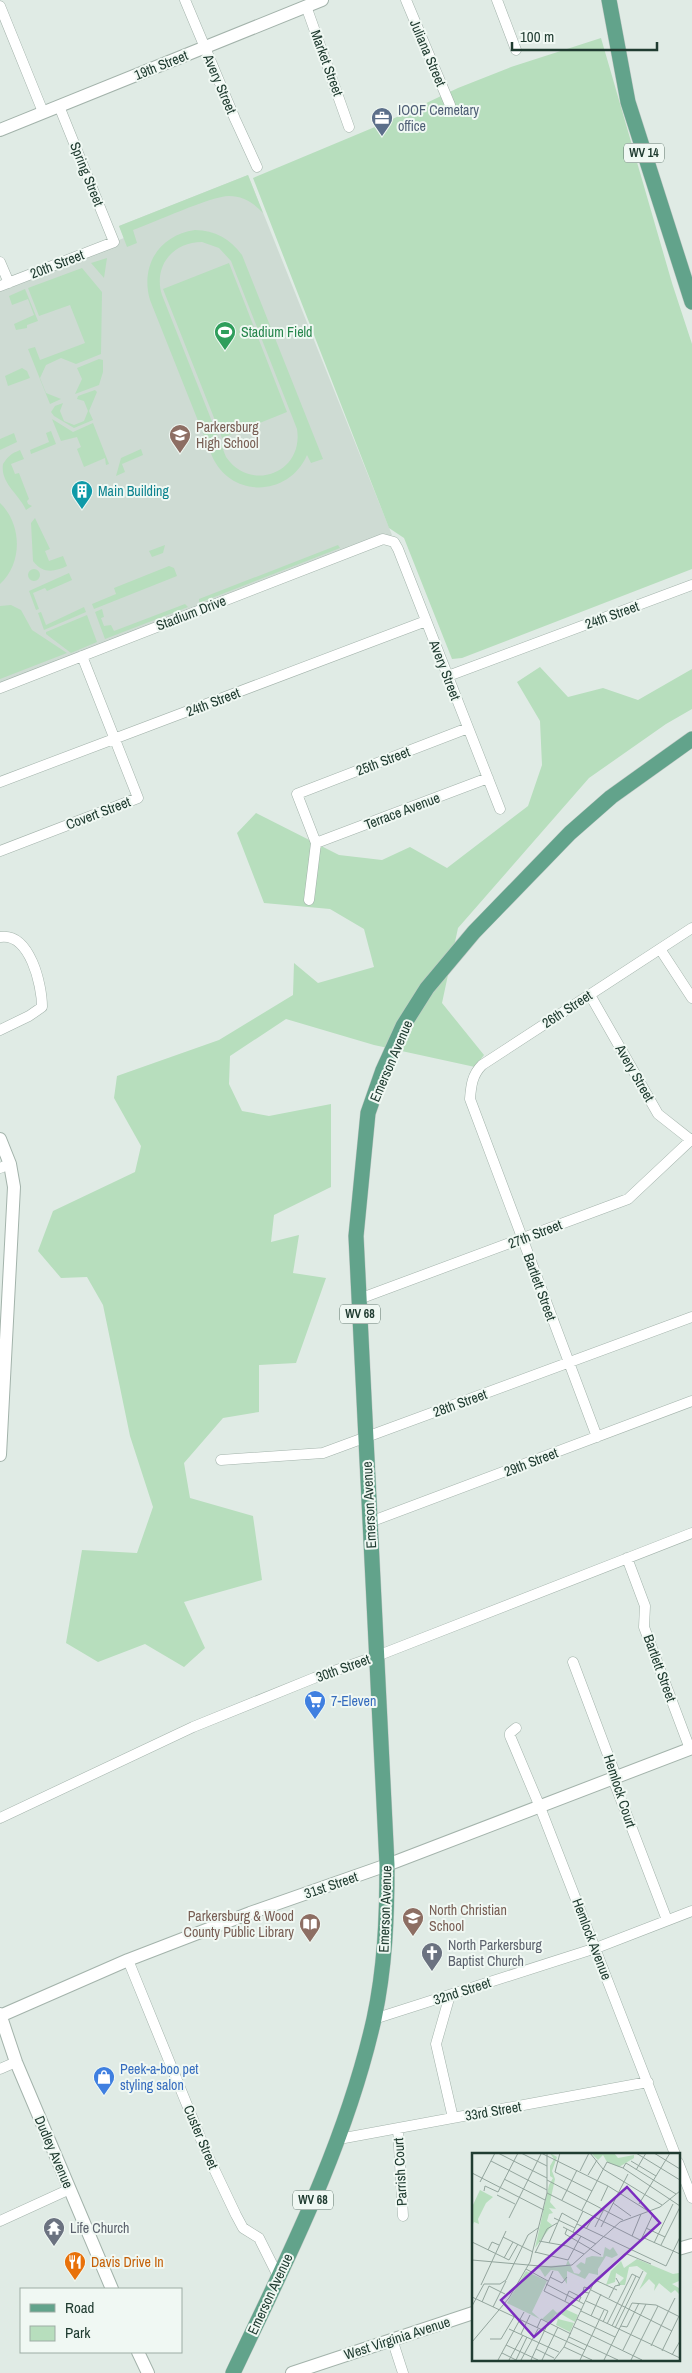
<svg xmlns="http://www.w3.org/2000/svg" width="692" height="2373" font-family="'Archivo Narrow',sans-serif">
  <rect width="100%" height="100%" fill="#e0ebe5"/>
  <!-- built -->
  <path fill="#cedbd3" d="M248,175L392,535L0,688V286L124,238L119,226Z"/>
  <!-- green -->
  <path fill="#b7debd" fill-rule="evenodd" d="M601,38L672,283L692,344V569L462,658L452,659L404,538L389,528L253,178L382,124L458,88L511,67Z
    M248,175L263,213C254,203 243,196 229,196C211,196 153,223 133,230L137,243L127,247L119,226Z
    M195,230C215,230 230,239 242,255L323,459L311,463L307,455C289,497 231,499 212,456L150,300C140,266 159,235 195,230ZM202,242L219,248L231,261L297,429C304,473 251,493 226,457L162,295C153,267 172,242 202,242Z
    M107,258L104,278L91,263Z
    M229,263L287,412L222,438L163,289Z
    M82,268L102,292L101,354L76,364L61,358L46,365L40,378L46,393L61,399L50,404L28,349L35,347L40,360L85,343L70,305L39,316L28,288Z
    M25,289L38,321L27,325V328L16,330L14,324L34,315L28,299L12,305L9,296Z
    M99,359L103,360V372L99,385L75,394L82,379L77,368Z
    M22,368L27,371L30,378L8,386L5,376Z
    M95,390L97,392L89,411L93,420L74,428L54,416L51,412L55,406L63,403L60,411L64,421L74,425L84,421L88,411L84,401L77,399L78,396Z
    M52,419L73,432L93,423L109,464L106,465L105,458L84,467L77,449L81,447L77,437L61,441Z
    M51,431L56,444L31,454L30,450L49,442L46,433Z
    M14,433L17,442L0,450V439Z
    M141,449L143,455L122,464L125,472L116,476L121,458Z
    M20,450L24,459L11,464L15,474L19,473L29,499L27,501L28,504L32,506L26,510C19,494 0,483 3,464C9,455 11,454 20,450Z
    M0,503C22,524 23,563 0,584Z
    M35,518L50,549L45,551L49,561L63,556L67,566C54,572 43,574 33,561L31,523Z
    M165,545L163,553L152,557L149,551Z
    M338,545L340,548L199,603V599Z
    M169,566L174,568L177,576L94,609L92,604L116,594L114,588Z
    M28 575a6 6 0 1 1 12 0a6 6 0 1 1-12 0Z
    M69,573L72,580L47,591L45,588L33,593L39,609L36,610L29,591Z
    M185,604L188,607L105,639L95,612L102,609L104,617L101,618L104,626L111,625L114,631Z
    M11,605L21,610L32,630L67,653L0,679V606Z
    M84,607L86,612L44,630L38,613L41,612L46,625Z
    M87,615L97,642L71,653L46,634V632Z
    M540,667L568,697L603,688L638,700L692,669V709L666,724L589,778L458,928L442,1003L484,1055L475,1067L374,1045L286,1019L230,1056L229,1084L242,1111L269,1116L331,1104V1187L274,1215L271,1242L299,1235L293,1273L326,1278L296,1363L259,1365V1412L223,1418L184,1463L190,1498L253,1516L262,1580L184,1602L205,1648L184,1667L145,1644L98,1662L66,1643L82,1550L137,1553L153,1507L130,1436L103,1305L87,1277L61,1278L38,1251L53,1211L135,1172L141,1146L114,1098L117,1076L219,1040L293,995L294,963L318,983L374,967L364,929L330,909L264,903L237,833L256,813L339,855L382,860L410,847L447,868L528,806L542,765L540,721L517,682Z"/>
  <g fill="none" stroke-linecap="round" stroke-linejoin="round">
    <!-- minor casing -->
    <g stroke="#a3b3ab" stroke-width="11">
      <path id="minor" d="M185,0L235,119L257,167
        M406,0L450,105
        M497,0L516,50
        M0,6L43,112
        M306,6L349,127
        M0,262L9,283
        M0,286L114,242L59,106
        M448,676L692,585
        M0,688L383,539L394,542L398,549L500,809
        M0,782L426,621
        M316,843L488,778
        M0,851L138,798L82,656
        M309,900L316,843L297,794L468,728
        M0,937C30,932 42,985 42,1007L29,1016L0,1030
        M660,949L692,998
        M590,995L658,1114L691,1140
        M0,1168L10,1164
        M359,1299L628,1199L692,1139
        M597,1437L470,1099C471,1086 472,1075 482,1065L692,928
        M221,1460L323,1453L692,1317
        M370,1522L692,1401
        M627,1558L645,1606L644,1627L690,1749
        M573,1662L614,1771L613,1779L667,1920
        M516,1728L510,1733V1736L540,1807L675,2154
        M0,1818L193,1727L314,1678L377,1656L692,1533
        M128,1960L207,2154L236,2215L243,2228L259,2238L278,2276
        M450,1995L436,2044L453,2118
        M374,2019L596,1948L692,1911
        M0,2069L16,2062
        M398,2128L403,2216
        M339,2139L648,2082
        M678,2162L692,2198
        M0,2221L70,2189
        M392,2339L403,2373"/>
    </g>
    <!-- tertiary casing -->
    <g stroke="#a3b3ab" stroke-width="14">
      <path id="tertiary" d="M0,130L322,0
        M0,1139L10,1164L14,1187L0,1455
        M0,2014L16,2062L112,2289
        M0,2016L128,1960L250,1913L387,1865L692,1748
        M678,2249L692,2245
        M138,2352L148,2373
        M292,2373L473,2313"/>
    </g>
    <!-- primary casing -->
    <g stroke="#c1c8c5" stroke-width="16">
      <path id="primary" d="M609,0L628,102L692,302
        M233,2373C287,2259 346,2144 374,2019C385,1968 387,1917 387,1865L356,1236L368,1113L383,1070L403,1026L427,988L474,932L570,833L611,797L692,739"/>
    </g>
    <!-- minor -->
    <use href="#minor" stroke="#fff" stroke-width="10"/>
    <!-- tertiary -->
    <use href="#tertiary" stroke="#fff" stroke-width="12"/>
    <!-- primary -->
    <use href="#primary" stroke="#62a38b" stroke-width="15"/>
  </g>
  <!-- icons -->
  <defs>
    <g id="office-pin" transform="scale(1.125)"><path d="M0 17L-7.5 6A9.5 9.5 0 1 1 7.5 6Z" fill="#5c6f8a" stroke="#f0f8f3"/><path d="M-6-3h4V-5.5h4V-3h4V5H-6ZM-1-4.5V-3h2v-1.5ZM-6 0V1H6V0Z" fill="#fff"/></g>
    <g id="stadium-pin" transform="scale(1.125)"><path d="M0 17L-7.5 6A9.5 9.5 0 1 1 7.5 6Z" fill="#2e9e5b" stroke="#f0f8f3"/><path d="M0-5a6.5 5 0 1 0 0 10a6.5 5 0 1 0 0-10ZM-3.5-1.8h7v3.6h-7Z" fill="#fff"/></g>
    <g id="school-pin" transform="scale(1.125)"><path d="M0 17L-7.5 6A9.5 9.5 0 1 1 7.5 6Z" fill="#8d6e63" stroke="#f0f8f3"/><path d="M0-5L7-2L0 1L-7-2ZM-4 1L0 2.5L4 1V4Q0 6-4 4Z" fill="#fff"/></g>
    <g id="building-pin" transform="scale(1.125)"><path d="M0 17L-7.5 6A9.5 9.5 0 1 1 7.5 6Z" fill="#0f9aa8" stroke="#f0f8f3"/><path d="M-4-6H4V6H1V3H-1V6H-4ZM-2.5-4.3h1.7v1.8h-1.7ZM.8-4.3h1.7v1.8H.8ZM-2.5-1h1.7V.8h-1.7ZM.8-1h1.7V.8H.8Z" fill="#fff"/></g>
    <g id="supermarket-pin" transform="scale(1.125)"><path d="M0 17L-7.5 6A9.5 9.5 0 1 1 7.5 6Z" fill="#3f7fe0" stroke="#f0f8f3"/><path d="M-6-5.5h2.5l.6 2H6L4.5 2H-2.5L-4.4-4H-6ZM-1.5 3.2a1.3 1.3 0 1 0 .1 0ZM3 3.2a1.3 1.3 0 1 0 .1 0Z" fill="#fff"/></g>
    <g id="library-pin" transform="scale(1.125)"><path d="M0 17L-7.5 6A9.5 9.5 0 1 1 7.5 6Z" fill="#8d6e63" stroke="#f0f8f3"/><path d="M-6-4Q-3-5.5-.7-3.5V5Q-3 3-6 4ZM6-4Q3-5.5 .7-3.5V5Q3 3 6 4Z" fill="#fff"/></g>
    <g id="church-pin" transform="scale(1.125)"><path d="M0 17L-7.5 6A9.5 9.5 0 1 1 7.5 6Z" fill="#6b7280" stroke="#f0f8f3"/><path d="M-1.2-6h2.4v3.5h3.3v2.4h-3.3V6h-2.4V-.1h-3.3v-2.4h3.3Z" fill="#fff"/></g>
    <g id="shop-pin" transform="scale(1.125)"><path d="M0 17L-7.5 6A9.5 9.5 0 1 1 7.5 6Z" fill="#3f7fe0" stroke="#f0f8f3"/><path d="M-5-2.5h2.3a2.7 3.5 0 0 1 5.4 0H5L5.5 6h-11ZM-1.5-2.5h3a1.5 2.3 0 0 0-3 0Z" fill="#fff"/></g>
    <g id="temple-pin" transform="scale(1.125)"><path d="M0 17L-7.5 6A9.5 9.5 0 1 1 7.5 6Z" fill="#6b7280" stroke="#f0f8f3"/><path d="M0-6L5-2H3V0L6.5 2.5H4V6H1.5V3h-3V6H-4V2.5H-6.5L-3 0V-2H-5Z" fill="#fff"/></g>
    <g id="restaurant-pin" transform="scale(1.125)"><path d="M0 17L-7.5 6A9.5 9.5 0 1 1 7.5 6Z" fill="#e8710a" stroke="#f0f8f3"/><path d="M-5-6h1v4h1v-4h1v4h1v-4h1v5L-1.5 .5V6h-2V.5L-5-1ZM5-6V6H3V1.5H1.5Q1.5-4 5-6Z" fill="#fff"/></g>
  </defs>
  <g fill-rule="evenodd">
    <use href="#office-pin" x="382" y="118"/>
    <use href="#stadium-pin" x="225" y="332"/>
    <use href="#school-pin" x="180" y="435"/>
    <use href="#building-pin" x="82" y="491"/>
    <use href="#supermarket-pin" x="315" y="1701"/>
    <use href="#school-pin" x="413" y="1918"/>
    <use href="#library-pin" x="310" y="1924"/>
    <use href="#church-pin" x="432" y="1953"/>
    <use href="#shop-pin" x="104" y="2077"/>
    <use href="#temple-pin" x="54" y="2228"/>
    <use href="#restaurant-pin" x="75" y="2262"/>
  </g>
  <g text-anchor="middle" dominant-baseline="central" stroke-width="4" stroke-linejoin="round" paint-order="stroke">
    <!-- shield labels -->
    <g fill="#f0f8f3" stroke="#5e746b" stroke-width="1">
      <rect x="624" y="143.5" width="40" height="19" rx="4"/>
      <rect x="340" y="1304.5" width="40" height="19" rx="4"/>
      <rect x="293" y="2190.5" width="40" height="19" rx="4"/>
    </g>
    <g font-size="12" font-weight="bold" fill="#203c31">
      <text x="644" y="153">WV 14</text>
      <text x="360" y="1314">WV 68</text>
      <text x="313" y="2200">WV 68</text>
    </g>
    <!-- street labels -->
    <g font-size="14" fill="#203c31" stroke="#f0f8f3">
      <text transform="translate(428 53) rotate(67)">Juliana Street</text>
      <text transform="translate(327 63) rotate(70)">Market Street</text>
      <text transform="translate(161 65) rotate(-22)">19th Street</text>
      <text transform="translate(220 84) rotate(67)">Avery Street</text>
      <text transform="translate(87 174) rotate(68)">Spring Street</text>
      <text transform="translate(57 264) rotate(-21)">20th Street</text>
      <text transform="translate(191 613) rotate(-21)">Stadium Drive</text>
      <text transform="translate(612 615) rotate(-20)">24th Street</text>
      <text transform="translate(445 670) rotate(69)">Avery Street</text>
      <text transform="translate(213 702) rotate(-21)">24th Street</text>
      <text transform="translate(383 761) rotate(-21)">25th Street</text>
      <text transform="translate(402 811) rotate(-21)">Terrace Avenue</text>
      <text transform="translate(98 813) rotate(-21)">Covert Street</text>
      <text transform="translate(567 1009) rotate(-33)">26th Street</text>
      <text transform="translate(391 1061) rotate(-67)">Emerson Avenue</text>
      <text transform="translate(635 1073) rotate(60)">Avery Street</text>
      <text transform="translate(535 1234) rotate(-21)">27th Street</text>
      <text transform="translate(540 1287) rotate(70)">Bartlett Street</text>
      <text transform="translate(460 1403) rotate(-20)">28th Street</text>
      <text transform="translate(531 1462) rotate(-21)">29th Street</text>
      <text transform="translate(369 1505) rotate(-93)">Emerson Avenue</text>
      <text transform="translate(343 1668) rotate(-20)">30th Street</text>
      <text transform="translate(660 1668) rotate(70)">Bartlett Street</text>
      <text transform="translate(620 1791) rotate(72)">Hemlock Court</text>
      <text transform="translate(331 1885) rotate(-19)">31st Street</text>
      <text transform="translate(385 1909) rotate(-88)">Emerson Avenue</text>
      <text transform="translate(592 1939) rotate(69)">Hemlock Avenue</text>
      <text transform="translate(462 1991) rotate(-18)">32nd Street</text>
      <text transform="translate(493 2111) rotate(-10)">33rd Street</text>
      <text transform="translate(201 2137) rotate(67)">Custer Street</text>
      <text transform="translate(54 2152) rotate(67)">Dudley Avenue</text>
      <text transform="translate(400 2172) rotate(-93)">Parrish Court</text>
      <text transform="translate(270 2294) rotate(-65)">Emerson Avenue</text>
      <text transform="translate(397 2338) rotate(-18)">West Virginia Avenue</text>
    </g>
    <!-- service labels -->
    <g font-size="14" fill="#4e5e75" stroke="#f0f8f3" text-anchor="start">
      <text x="398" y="110">IOOF Cemetary<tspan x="398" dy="16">office</tspan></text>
    </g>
    <!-- leisure labels -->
    <g font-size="14" fill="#27864d" stroke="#f0f8f3" text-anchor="start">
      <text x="241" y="332">Stadium Field</text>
    </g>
    <!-- education labels -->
    <g font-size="14" fill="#785e54" stroke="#f0f8f3" text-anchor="start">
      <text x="196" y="427">Parkersburg<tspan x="196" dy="16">High School</tspan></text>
      <text x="429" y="1910">North Christian<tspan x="429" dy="16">School</tspan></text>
      <text x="294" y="1916" text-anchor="end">Parkersburg &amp; Wood<tspan x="294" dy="16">County Public Library</tspan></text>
    </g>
    <!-- culture labels -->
    <g font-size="14" fill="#0d838f" stroke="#f0f8f3" text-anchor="start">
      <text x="98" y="491">Main Building</text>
    </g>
    <!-- shop labels -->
    <g font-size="14" fill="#366cbe" stroke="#f0f8f3" text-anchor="start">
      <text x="331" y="1701">7-Eleven</text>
      <text x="120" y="2069">Peek-a-boo pet<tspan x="120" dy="16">styling salon</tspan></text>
    </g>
    <!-- worship labels -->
    <g font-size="14" fill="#5b616d" stroke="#f0f8f3" text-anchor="start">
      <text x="448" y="1945">North Parkersburg<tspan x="448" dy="16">Baptist Church</tspan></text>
      <text x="70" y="2228">Life Church</text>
    </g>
    <!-- food labels -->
    <g font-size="14" fill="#c56008" stroke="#f0f8f3" text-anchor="start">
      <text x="91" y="2262">Davis Drive In</text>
    </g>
  </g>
  <!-- overview -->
  <g transform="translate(472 2153)">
    <rect width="208" height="208" fill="#e0ebe5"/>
    <path d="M78,0L85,4L80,18L83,26L78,49L84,56L77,55L81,60L77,61L75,68L80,72L63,95L77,32L81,25L78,23V13L82,6ZM119,0H142L146,5L162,2V5L147,14L135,9L131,2L126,7ZM8,37L21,44L14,50L6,66L7,71L2,69L0,73V54ZM133,94L138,97L141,94L146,102L140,105L134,103L126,116V122L117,120L113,126L95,118V131L86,118L79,117L73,124L68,116L60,114L94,112L96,107L102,120L107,121L109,118L104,113L109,109L113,111L114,105L120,103L131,104ZM165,106L201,121L207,120V128L200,131L207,135V141L203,137L199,140L187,130L182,138L183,132L177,126L167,137L175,120L165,113L157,114L153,132H145L152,125L144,120L143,129L134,132L139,118L149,108L152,115ZM54,118L75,128L60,159L68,166L35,150ZM81,156L85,160L88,158L86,166L102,170L98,179L84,172L86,166L82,164L86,165L84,161L77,169L70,166ZM93,156L106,162L103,169L89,161Z" fill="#b7debd"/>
    <path fill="none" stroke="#93a59d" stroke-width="1" d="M26,0L75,25M49,0L75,13M69,0L136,33L181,61L169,87L123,127L92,194L82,207M88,0L83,19L120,38M118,0L131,16L190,52M164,0L208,27M182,0L208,16M19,8L75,37M159,8L184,23M151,15L154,10L204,41M164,17L174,0M108,18L117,0M0,20L72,57M116,22L125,7M32,26L73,47M75,27L151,67M8,29L23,0M12,38L13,33L26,39L46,0M75,40L168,87M25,42L43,51M90,47L105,17M129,48L136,33M141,50L159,63M167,51L198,0M110,57L135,9L151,15L208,53M37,65L69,1M82,65L103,75M105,71L194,113L208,84M91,74L124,91M123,74L132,56M129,74L156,21M174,75L193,84M95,76L93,81L129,102M114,76L122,63M101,79L111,58M160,83L169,61M31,84L61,99M170,84L208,101M67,88L95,93L112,101M0,89L37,107L46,91M77,90L90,60L106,69M182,90L201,51M189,92L208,54M16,97L20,89L27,92M63,99L96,107L109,83M63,100L75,76L85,70M155,101L179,111M32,105L41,89M0,107L79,114L100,112L148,69L188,54L208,38M54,116L76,128M81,118L72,138L110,157M78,124L90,130L95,124M123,127L145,137M74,131L112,151M9,132L34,78M119,137L200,178M117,140L111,139L112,134L119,136M0,144L113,197M137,145L143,133L148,132L144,125M93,148L97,138L109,144L107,148M114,148L136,158L131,169M10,149L17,133L33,141M0,153L12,131H28L34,127L56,82L66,75M21,154L34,128M109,158L208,205M119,163L129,141M105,166L143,184M135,171L160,121L168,125M140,173L164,123M149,173L155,174L167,150M102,174L170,207M65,175L69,166L99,181M143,175L171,118M37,176L87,199M49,181L58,162M97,184L146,207M18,186H29L42,164M0,189L37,145L58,109L75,40V0M34,192L66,207M179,193L203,145M92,194L120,207M64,196L82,205M151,197L174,151M190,198L207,163M30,200L44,207M200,202L208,188M26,207L52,159M37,207L51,182M44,207L55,184M49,207L66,176M59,207L76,170M70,207L86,174M108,207L132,157M132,207L160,150L184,152L208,164M159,207L186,153"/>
    <path fill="#7b2cbf" fill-opacity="0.15" stroke="#7b2cbf" stroke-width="2.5" d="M155,34L188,70L62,184L29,147Z"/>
    <rect width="208" height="208" fill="none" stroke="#203c31" stroke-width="2.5"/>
  </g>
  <!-- legend -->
  <rect x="20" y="2288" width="162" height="65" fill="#f0f8f3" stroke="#9dada5"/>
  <rect x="30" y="2304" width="25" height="8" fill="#62a38b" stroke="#9dada5"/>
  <text x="65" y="2313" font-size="15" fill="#203c31">Road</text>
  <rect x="30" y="2326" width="25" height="15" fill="#b7debd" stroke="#9dada5"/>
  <text x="65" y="2338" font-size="15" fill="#203c31">Park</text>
  <!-- scale -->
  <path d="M512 42v8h145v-8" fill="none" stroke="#203c31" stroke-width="2.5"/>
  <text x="520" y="42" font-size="15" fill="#203c31" stroke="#f0f8f3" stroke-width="4" paint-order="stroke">100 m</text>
</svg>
